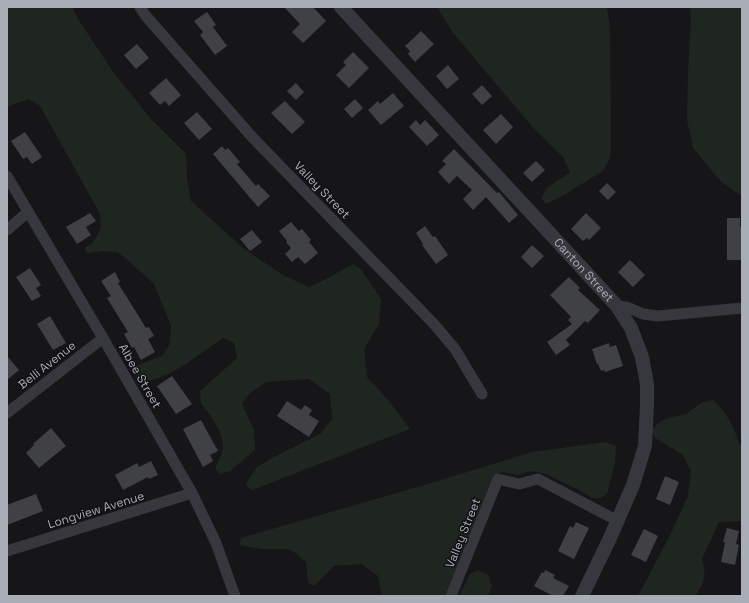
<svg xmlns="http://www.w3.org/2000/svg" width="749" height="603" font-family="'Space Grotesk',sans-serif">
  <rect width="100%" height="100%" fill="#161618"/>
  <!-- green -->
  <path fill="#1e261f" d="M7,7H72L78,19L114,73L151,119L186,154L187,178L191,201L243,248L283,275L309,287L328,278L353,264L360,268L381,299L379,324L364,349L367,377L389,401L410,429L252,490L246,486L248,480L257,467L274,457L320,434L332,419L330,394L309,379L266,382L249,394L242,404L254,430L255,450L230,471L220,474L215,468C218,462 222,454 223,447C223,433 210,413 201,404L200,391L237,358L234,343L223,338C197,355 173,378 141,382L135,375L136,366L162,356L170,344L171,326L154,284L123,256L116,252L102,251L89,253L85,251L86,247L93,243L101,228L100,214L40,106L29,99L7,107Z
    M437,7H607L610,28L611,149L610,158L603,171L564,195L546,204L541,198L547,188L570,172L563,157L536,131L453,33Z
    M690,7H742V196L721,182L693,148L687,120L688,71L691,18Z
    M713,400C727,412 734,428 740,445L742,446V521L719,522L702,559C707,575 704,582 696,596H638L670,535L688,496L691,471L683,455L655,438L652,430L658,423L668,418L686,414L701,403Z
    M606,442L616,446L615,462L607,494L601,498H592L577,489L546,474L531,471L517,475L501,472L492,479L445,596H382L378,576L362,564L334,566L314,586L308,582L306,562L293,551L286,549H262L239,545L241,538L438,481L532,452Z
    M478,570L488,575L492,587L488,596H459L470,574Z"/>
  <!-- building -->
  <path fill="#404145" d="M284,7H313L326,21L303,43L292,32L300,24Z
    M207,12L216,25L213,27L227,46L215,55L200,35L203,32L194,21Z
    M421,31L434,44L415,62L408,54L410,51L405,46Z
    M137,44L149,58L136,69L124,55Z
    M353,52L369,68L349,88L336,75L346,65L343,62Z
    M448,65L459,79L447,89L436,76Z
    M166,78L181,95L169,106L165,101L160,105L149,93Z
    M296,83L304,92L296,100L287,91Z
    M482,85L492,96L482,105L472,94Z
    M393,93L404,106L381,125L368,110L378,101L380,104Z
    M355,99L363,108L352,118L344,109Z
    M285,101L305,122L292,134L271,113Z
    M197,112L212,129L199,140L184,123Z
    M501,114L513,127L496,144L483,130Z
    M416,120L420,125L425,120L439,135L427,146L409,127Z
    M25,132L42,157L32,164L27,157L23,159L11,141Z
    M222,146L225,150L228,148L240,162L237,164L256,186L258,184L270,196L258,207L213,154Z
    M454,149L497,193L499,192L518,215L509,223L486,197L473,210L463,199L472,190L457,176L449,184L438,172L446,164L442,161Z
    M536,161L545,170L532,182L523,173Z
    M607,183L616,192L608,200L599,191Z
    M90,213L96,221L86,227L91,235L77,244L66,227Z
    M586,213L601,228L589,240L587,238L583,241L571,229Z
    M727,218H740V227H742V260H727Z
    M291,222L299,231L302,229L311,240L309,242L318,253L305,264L298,257L292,262L285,254L291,248L286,242L287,241L279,231Z
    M425,226L433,237L435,236L448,255L436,264L422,245L423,244L416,233Z
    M252,230L262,242L250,251L240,239Z
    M532,245L544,256L532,268L521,257Z
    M630,260L645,275L633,287L618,272Z
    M30,268L41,285L36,288L41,296L32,301L16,277Z
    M115,272L120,282L118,283L146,328L149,327L154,336L148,339L155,352L141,360L134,347L132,348L124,334L128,332L107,298L111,296L101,281Z
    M569,277L580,288L578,290L600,310L588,323L585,321L566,340L570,345L556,355L547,342L572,324L568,320L571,317L550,295Z
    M50,316L66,343L53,350L37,324Z
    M609,343L610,347L616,345L623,366L605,372L604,370L601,371L598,364H597L592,349Z
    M7,356L19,370L7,380Z
    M172,376L192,404L176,414L157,386Z
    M287,401L301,410L305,405L312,410L309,415L319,421L309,437L277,416Z
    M201,420L218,451L210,455L213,461L203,467L183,429Z
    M51,428L66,446L39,468L26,453L34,445L33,444Z
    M151,461L158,475L149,479L148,477L123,490L115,475L137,463L139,467Z
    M665,476L679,482L670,505L656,499Z
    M36,494L43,511L7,525V505Z
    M576,522L589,528L574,559L558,551L570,526L573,528Z
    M727,528L739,531L736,544L739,545L735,565L721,562L725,542H723Z
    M644,529L658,536L646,562L631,555Z
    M545,570L555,575L553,578L569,586L563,596H553L534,586L542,572L544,573Z"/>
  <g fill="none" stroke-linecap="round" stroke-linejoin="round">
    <!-- minor -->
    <path stroke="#37383d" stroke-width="11" d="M140,7L145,15L254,139L434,324L455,349L482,394
      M7,176L103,338L192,493L216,543L235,596
      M7,230L28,212
      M617,306L627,307L643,314L658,316L742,308
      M7,413L103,338
      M7,551L192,493
      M451,596L498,479L519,484L538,479L618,521"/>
    <!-- tertiary -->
    <path stroke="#37383d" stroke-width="14" id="s1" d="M341,7L617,306L631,328L642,357L647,384V405L645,446L633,485L610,538L582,596"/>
  </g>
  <g text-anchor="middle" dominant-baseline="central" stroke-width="3" stroke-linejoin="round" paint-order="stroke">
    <!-- street labels -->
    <g font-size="12" fill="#a8adb8" stroke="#111113">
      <text transform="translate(322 190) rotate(46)">Valley Street</text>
      <text stroke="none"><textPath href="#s1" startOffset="358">Canton Street</textPath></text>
      <text transform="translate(47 365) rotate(-38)">Belli Avenue</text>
      <text transform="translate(140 376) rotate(60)">Albee Street</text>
      <text transform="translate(96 510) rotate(-17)">Longview Avenue</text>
      <text transform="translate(463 533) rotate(-68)">Valley Street</text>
    </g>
  </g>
  <!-- border -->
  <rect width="749" height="603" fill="none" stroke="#a8adb8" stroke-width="16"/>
</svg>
